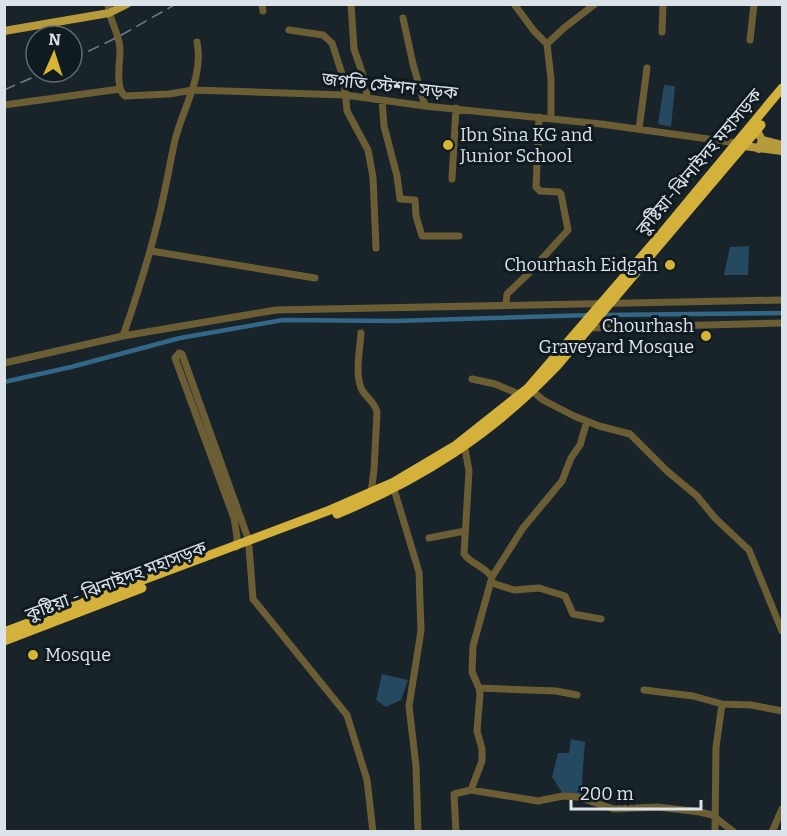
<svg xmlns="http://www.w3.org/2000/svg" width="787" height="836" font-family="Bitter,'Noto Sans Bengali',serif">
  <rect width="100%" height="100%" fill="#19232a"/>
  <!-- green -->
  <path fill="#254960" d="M664,85L675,86L671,127L658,124Z
    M749,246L748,275H724L730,247Z
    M382,674L408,680L401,700L386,707L376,700Z
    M571,739L585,742L581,795L563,794L552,777L558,753H569Z"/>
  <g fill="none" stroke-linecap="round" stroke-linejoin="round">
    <!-- canal -->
    <path stroke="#336788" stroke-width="4.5" d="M602,315L782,313
      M4,382L71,367L180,338L283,320L395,321L591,315"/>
    <!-- minor -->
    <path stroke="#6b5e34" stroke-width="7" d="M108,4C109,21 120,34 120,50C120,62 115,89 125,96L169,94L193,90L345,95L425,106L601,124L737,143
      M262,4L263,11
      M351,4L354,49L366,84L367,97
      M514,4L534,31L547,44L551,79V118
      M403,18L413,64L425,106
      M289,30L323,35L332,43L344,80L347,111L368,150L373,177L376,248
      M662,32L663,4
      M750,40L754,4
      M547,44L564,28L595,4
      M382,100L384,126L397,176L400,199L415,200L416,216L422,236H459
      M4,105L120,89
      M639,129L647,68
      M452,179L456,108
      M151,251L315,278
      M506,304L507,294L530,272L568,230L561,194L559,192L540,191L536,187L539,117
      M588,328L782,323
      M361,333C360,349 355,372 361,388C365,397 375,402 377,412L374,470L371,493
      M123,336C139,290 154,243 164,194C168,176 171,158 175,140C183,108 204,76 197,42
      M4,363L123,336L276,310L782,300
      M472,379L495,384L519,394
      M530,389L543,400L574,416L599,426L630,434L667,471L697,496L715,518L749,550L782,631
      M464,443L469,471L464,554C472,565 483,565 492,577L473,646L472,672L479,688L480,694L477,731L482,749V761L471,790
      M393,486L419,572L421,631L409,706L416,766L418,832
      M429,538L465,531
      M236,547L237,537L234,518L175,358L179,353L182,354L249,541
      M249,547L253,599L347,715L367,780L373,832
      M492,577L523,528L562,481L571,458L580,445L587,421
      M492,583L514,590L539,588L565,596L573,614L601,619
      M479,688L556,691L577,695
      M644,690L693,696L722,704L751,705L782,711
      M456,832L454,794L471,790L538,801L563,796L578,797L614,809L658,807L700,812L712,815L734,832
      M715,832L716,747L722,704
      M772,832L782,809"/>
    <!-- major -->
    <path stroke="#b69a3c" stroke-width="8" d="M4,31L109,13L127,4
      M754,125L762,140L759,149
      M762,140L782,145
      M738,143L744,146L782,151"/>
    <!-- highway -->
    <path stroke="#d4b13b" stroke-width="9" d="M337,514C422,479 492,434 556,367L761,125
      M4,632L330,510L392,483L456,445L528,388L662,233L782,88
      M4,641L142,588"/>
    <!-- rail -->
    <path stroke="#737c82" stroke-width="1.5" stroke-dasharray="12 6" stroke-linecap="butt" d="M72,59L118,37L176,4
      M4,90L45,72"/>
  </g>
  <!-- markers -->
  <g fill="#d8b434" stroke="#101a21" stroke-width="2">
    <circle cx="448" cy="145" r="6"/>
    <circle cx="670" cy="265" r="6"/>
    <circle cx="706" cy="336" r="6"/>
    <circle cx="33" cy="655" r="6"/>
  </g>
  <g text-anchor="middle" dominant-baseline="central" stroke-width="6" stroke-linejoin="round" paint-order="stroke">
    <!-- street labels -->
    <g font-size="18" fill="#dce3e8" stroke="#101a21">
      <text transform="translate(390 86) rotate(6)">জগতি স্টেশন সড়ক</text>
      <text transform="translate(699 162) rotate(-50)">কুষ্টিয়া-ঝিনাইদহ মহাসড়ক</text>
      <text transform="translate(116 581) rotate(-21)">কুষ্টিয়া - ঝিনাইদহ মহাসড়ক</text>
    </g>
    <!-- poi labels -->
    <g font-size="18" fill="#dce3e8" stroke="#101a21" text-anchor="start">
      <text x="460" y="135">Ibn Sina KG and<tspan x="460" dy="21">Junior School</tspan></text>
      <text x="658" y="265" text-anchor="end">Chourhash Eidgah</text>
      <text x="694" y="326" text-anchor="end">Chourhash<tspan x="694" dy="21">Graveyard Mosque</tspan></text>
      <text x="45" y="655">Mosque</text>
    </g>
  </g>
  <!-- border -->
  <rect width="787" height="836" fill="none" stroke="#dce3e8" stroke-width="12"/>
  <!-- north arrow -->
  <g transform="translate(54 54) rotate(3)"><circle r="28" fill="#101a21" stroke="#626a71" stroke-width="1.5"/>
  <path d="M0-4.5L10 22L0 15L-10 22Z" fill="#d8b434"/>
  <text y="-9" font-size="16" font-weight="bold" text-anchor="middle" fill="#dce3e8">N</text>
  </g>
  <!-- scale -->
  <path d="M571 800v9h130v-9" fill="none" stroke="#dce3e8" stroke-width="3"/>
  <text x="580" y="800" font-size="18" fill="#dce3e8" stroke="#101a21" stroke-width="4.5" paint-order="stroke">200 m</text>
</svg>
